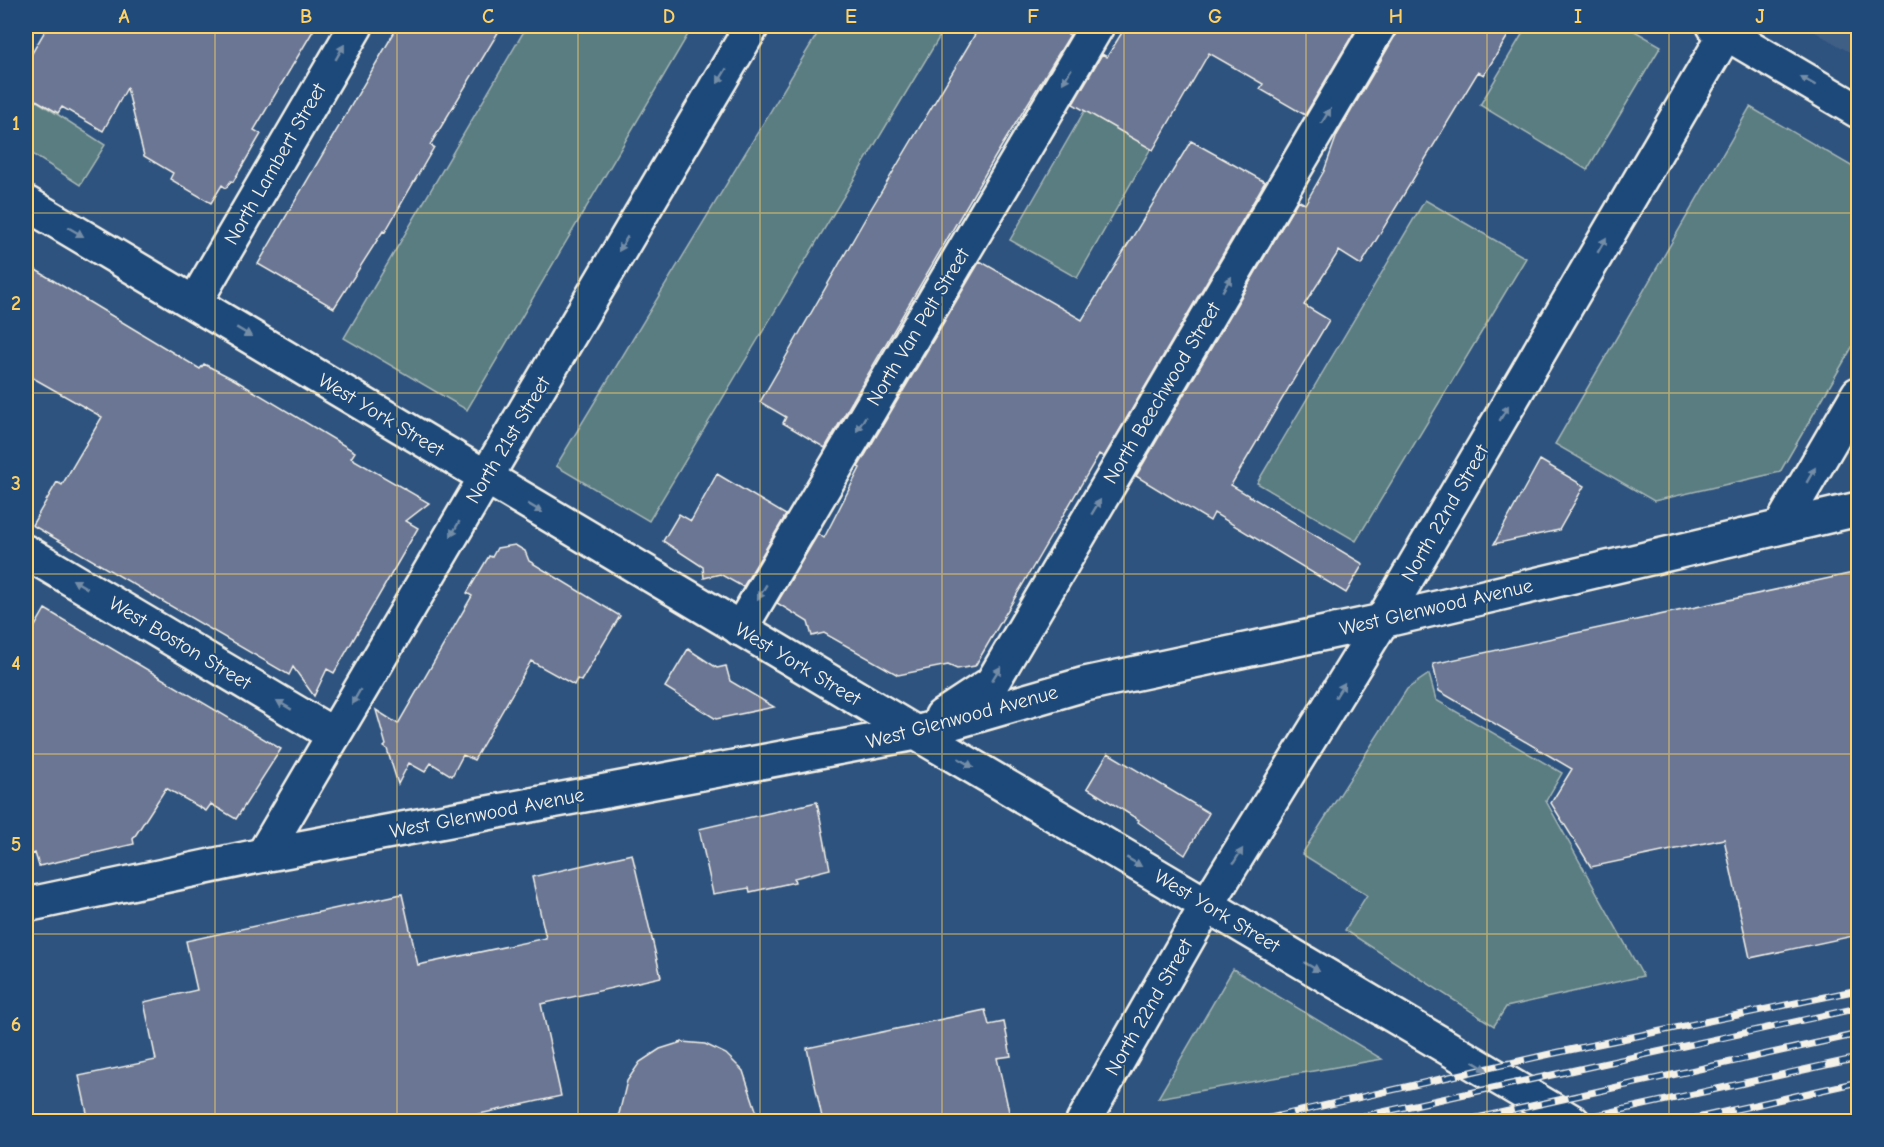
<svg xmlns="http://www.w3.org/2000/svg" width="1884" height="1147" font-family="'Comic Neue',sans-serif">
  <rect width="100%" height="100%" fill="#2e537f"/>
  <filter id="ink" filterUnits="userSpaceOnUse"><feTurbulence type="fractalNoise" baseFrequency=".0167" numOctaves="2"/><feDisplacementMap in="SourceGraphic" scale="12" xChannelSelector="R" yChannelSelector="G"/><feConvolveMatrix kernelMatrix="1 2 1 2 8 2 1 2 1" color-interpolation-filters="sRGB"/></filter>
  <g filter="url(#ink)">
    <!-- built -->
    <path fill="#405e85" d="M1805,26H1858V57Z"/>
    <!-- green -->
    <path fill="#5a7d82" stroke="#a7b7b5" stroke-width="1.5" d="M527,26H693L467,410L344,338Z
      M822,26H946L649,521L556,466Z
      M1527,26H1626L1661,46L1587,170L1480,105Z
      M26,94L105,145L80,185L26,150Z
      M1750,107L1858,170V337L1780,472L1654,501L1555,444Z
      M1085,110L1151,148L1077,278L1010,240Z
      M1425,200L1526,258L1356,541L1257,483Z
      M1429,674L1436,700L1562,773L1546,801L1643,976L1506,1007L1494,1026L1345,930L1367,895L1302,854L1407,689Z
      M1233,969L1382,1059L1158,1098Z"/>
    <!-- building -->
    <path fill="#6b7693" stroke="#f4f1e8" stroke-width="1.5" d="M53,26H316L254,130L261,134L233,182L231,181L226,188L222,185L211,203L170,179L173,173L144,156L127,88L103,131L62,107L58,113L26,94V73L32,63L28,60L46,29Z
      M398,26H502L430,145L434,147L385,232L383,231L334,308L258,264Z
      M980,26H1052L1070,35L998,152L825,448L783,423L786,417L760,402L865,219Z
      M1126,26H1358L1305,115L1260,89L1263,84L1209,53L1153,150L1073,104L1102,54L1107,57Z
      M1398,26H1514L1484,75L1478,72L1361,265L1339,251L1304,305L1329,320L1231,485L1363,564L1346,593L1214,513L1210,521L1136,476L1298,200L1305,204L1324,171L1337,135L1395,36Z
      M1191,141L1265,182L1104,457L1099,454L975,666L957,669L948,665L898,675L824,633L812,636L808,622L777,603L818,534L824,538L860,468L858,467L980,261L1082,320Z
      M26,264L200,369L204,364L235,380L355,452L351,458L429,503L406,521L418,528L334,673L327,669L314,696L293,667L289,675L32,525L57,482L62,485L102,417L26,374Z
      M1540,460L1584,486L1559,530L1494,544Z
      M717,474L786,515L743,587L720,574L704,578L703,567L663,541L679,514L691,521Z
      M515,545L525,551L529,561L620,616L581,681L577,679L574,685L531,661L474,760L463,755L452,776L431,763L425,772L409,763L398,784L387,749L384,747L386,745L376,710L398,724L472,596L467,593L489,556L492,557L497,548Z
      M1858,572V935L1750,958L1724,839L1591,867L1551,803L1572,769L1439,691L1433,664Z
      M45,609L281,749L236,819L211,804L206,811L166,788L133,839L134,844L39,866L35,853L26,857V642Z
      M688,649L717,668L726,666L730,681L774,707L716,719L665,687Z
      M1108,753L1209,813L1185,855L1138,822L1139,820L1087,788Z
      M817,802L830,869L794,878L795,882L750,892L749,888L713,894L699,829Z
      M632,854L661,977L541,1004L561,1096L443,1122H89L79,1076L156,1060L144,1002L197,990L186,941L402,894L418,965L546,938L532,877Z
      M985,1010L989,1025L1004,1022L1011,1056L997,1058L1010,1116L981,1122H823L807,1048Z
      M682,1042L705,1044L726,1054L743,1071L760,1122H617L627,1081L640,1062L660,1049Z"/>
    <g fill="none" stroke-linecap="round" stroke-linejoin="round">
      <!-- minor casing -->
      <g stroke="#f4f1e8" stroke-width="38">
        <path id="minor" d="M195,302L356,26
          M1781,526L1858,394
          M26,552L334,735
          M740,629L1097,26
          M942,716L992,683L1379,26
          M916,733L1085,684L1382,621L1858,509
          M263,855L752,26"/>
      </g>
      <!-- tertiary casing -->
      <g stroke="#f4f1e8" stroke-width="38">
        <path id="tertiary" d="M1714,26L1858,111
          M26,203L916,733
          M1207,905L1573,1122"/>
      </g>
      <!-- secondary casing -->
      <g stroke="#f4f1e8" stroke-width="38">
        <path id="secondary" d="M26,905L263,855L916,733L1207,905
          M1083,1122L1207,905L1382,621L1730,26"/>
      </g>
      <!-- minor -->
      <use href="#minor" stroke="#1f4a7a" stroke-width="33"/>
      <!-- tertiary -->
      <use href="#tertiary" stroke="#1f4a7a" stroke-width="33"/>
      <!-- secondary -->
      <use href="#secondary" stroke="#1f4a7a" stroke-width="33"/>
      <!-- rail casing -->
      <g stroke="#f4f1e8" stroke-width="7">
        <path id="rail" d="M1252,1122L1550,1054L1858,990
          M1337,1122L1858,1008
          M1459,1122L1858,1034
          M1566,1122L1858,1058
          M1679,1122L1858,1082"/>
      </g>
      <!-- rail -->
      <use href="#rail" stroke="#1f4a7a" stroke-width="4.5" stroke-dasharray="14" stroke-linecap="butt"/>
    </g>
    <!-- one-way arrows -->
    <defs><path id="oneway-solid" d="M-6-.8H1V-3.2L6.5 0L1 3.2V.8H-6Z" transform="scale(1.5)"/></defs>
    <g fill="#748da6">
      <use href="#oneway-solid" transform="translate(340 52) rotate(-60)"/>
      <use href="#oneway-solid" transform="translate(722 76) rotate(121)"/>
      <use href="#oneway-solid" transform="translate(1067 76) rotate(121)"/>
      <use href="#oneway-solid" transform="translate(1808 81) rotate(-150)"/>
      <use href="#oneway-solid" transform="translate(1326 116) rotate(-59)"/>
      <use href="#oneway-solid" transform="translate(76 232) rotate(30)"/>
      <use href="#oneway-solid" transform="translate(623 244) rotate(121)"/>
      <use href="#oneway-solid" transform="translate(1602 245) rotate(-60)"/>
      <use href="#oneway-solid" transform="translate(1227 284) rotate(-59)"/>
      <use href="#oneway-solid" transform="translate(244 332) rotate(31)"/>
      <use href="#oneway-solid" transform="translate(1504 413) rotate(-60)"/>
      <use href="#oneway-solid" transform="translate(861 424) rotate(121)"/>
      <use href="#oneway-solid" transform="translate(1811 475) rotate(-60)"/>
      <use href="#oneway-solid" transform="translate(1096 507) rotate(-59)"/>
      <use href="#oneway-solid" transform="translate(535 508) rotate(31)"/>
      <use href="#oneway-solid" transform="translate(455 529) rotate(120)"/>
      <use href="#oneway-solid" transform="translate(80 584) rotate(-149)"/>
      <use href="#oneway-solid" transform="translate(762 592) rotate(121)"/>
      <use href="#oneway-solid" transform="translate(996 674) rotate(-58)"/>
      <use href="#oneway-solid" transform="translate(1340 690) rotate(-58)"/>
      <use href="#oneway-solid" transform="translate(356 697) rotate(120)"/>
      <use href="#oneway-solid" transform="translate(284 705) rotate(-149)"/>
      <use href="#oneway-solid" transform="translate(966 763) rotate(31)"/>
      <use href="#oneway-solid" transform="translate(1238 856) rotate(-58)"/>
      <use href="#oneway-solid" transform="translate(1134 862) rotate(31)"/>
      <use href="#oneway-solid" transform="translate(1312 967) rotate(31)"/>
      <use href="#oneway-solid" transform="translate(1480 1066) rotate(31)"/>
    </g>
  </g>
  <!-- grid -->
  <path fill="none" stroke="#ffd166" stroke-width="1.5" stroke-opacity="0.55" d="M215,26V1122M397,26V1122M578,26V1122M760,26V1122M942,26V1122M1124,26V1122M1306,26V1122M1487,26V1122M1669,26V1122M26,213H1858M26,393H1858M26,574H1858M26,754H1858M26,934H1858"/>
  <g text-anchor="middle" dominant-baseline="central" stroke-width="4.5" stroke-linejoin="round" paint-order="stroke">
    <!-- street labels -->
    <g font-size="20" fill="#f4f1e8" stroke="#1f4a7a">
      <text transform="translate(275 164) rotate(-60)">North Lambert Street</text>
      <text transform="translate(918 327) rotate(-59)">North Van Pelt Street</text>
      <text transform="translate(1162 393) rotate(-59)">North Beechwood Street</text>
      <text transform="translate(381 415) rotate(31)">West York Street</text>
      <text transform="translate(508 440) rotate(-59)">North 21st Street</text>
      <text transform="translate(1445 513) rotate(-60)">North 22nd Street</text>
      <text transform="translate(1436 607) rotate(-13)">West Glenwood Avenue</text>
      <text transform="translate(180 643) rotate(31)">West Boston Street</text>
      <text transform="translate(798 664) rotate(31)">West York Street</text>
      <text transform="translate(962 717) rotate(-15)">West Glenwood Avenue</text>
      <text transform="translate(487 813) rotate(-11)">West Glenwood Avenue</text>
      <text transform="translate(1217 911) rotate(31)">West York Street</text>
      <text transform="translate(1149 1007) rotate(-60)">North 22nd Street</text>
    </g>
  </g>
  <!-- margin -->
  <rect width="1884" height="1147" fill="none" stroke="#1f4a7a" stroke-width="66"/>
  <rect x="33" y="33" width="1818" height="1081" fill="none" stroke="#ffd166" stroke-width="2"/>
  <g font-size="20" text-anchor="middle" font-weight="bold" fill="#ffd166">
    <text x="124" y="23">A</text>
    <text x="306" y="23">B</text>
    <text x="488" y="23">C</text>
    <text x="669" y="23">D</text>
    <text x="851" y="23">E</text>
    <text x="1033" y="23">F</text>
    <text x="1215" y="23">G</text>
    <text x="1396" y="23">H</text>
    <text x="1578" y="23">I</text>
    <text x="1760" y="23">J</text>
    <text x="16" y="130">1</text>
    <text x="16" y="310">2</text>
    <text x="16" y="490">3</text>
    <text x="16" y="670">4</text>
    <text x="16" y="851">5</text>
    <text x="16" y="1031">6</text>
  </g>
</svg>
